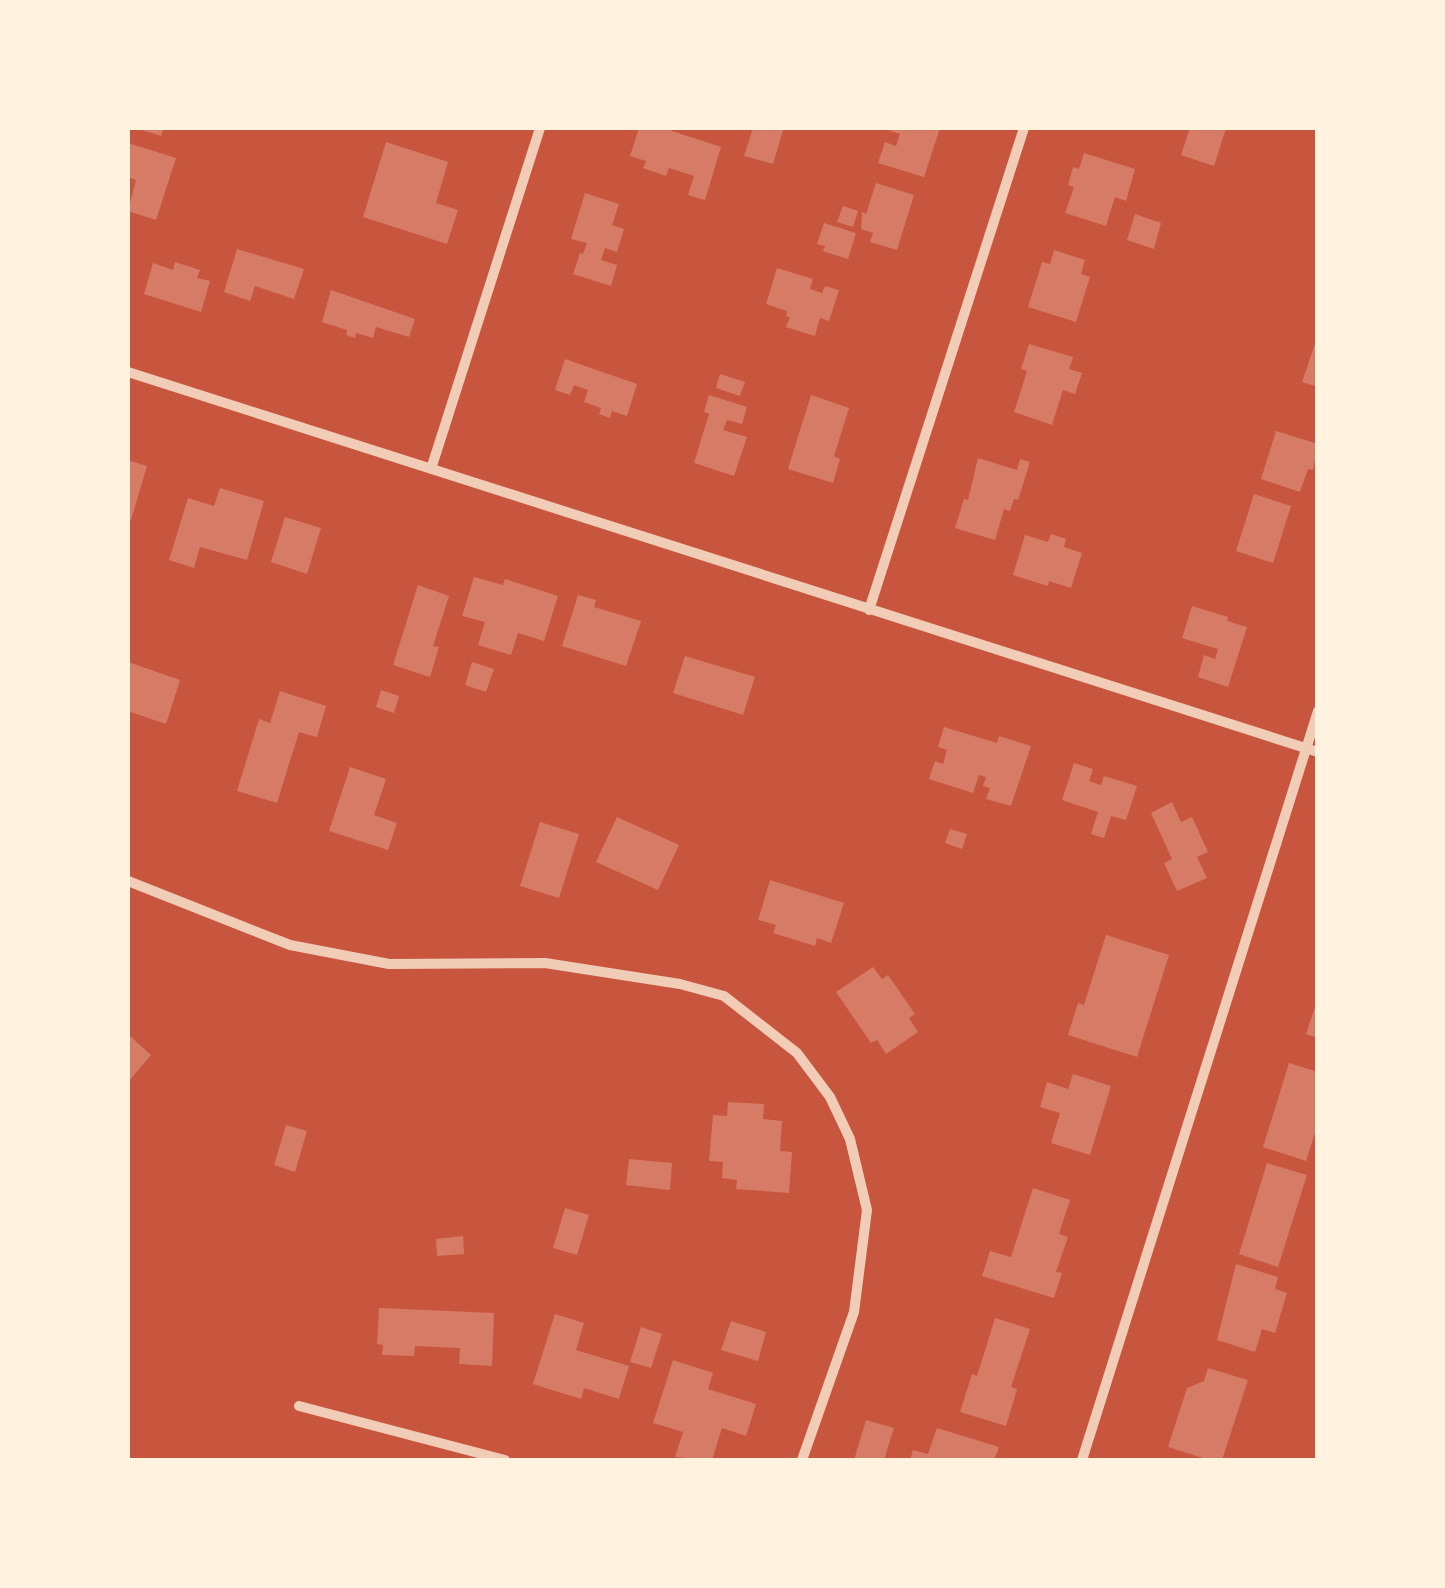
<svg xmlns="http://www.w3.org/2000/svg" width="1445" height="1588" font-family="'Work Sans',sans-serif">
  <rect width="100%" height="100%" fill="#c8553d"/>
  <!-- building -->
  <path fill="#d67c66" d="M136,128H164L161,136Z
    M639,128H673L672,131L721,147L705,200L688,195L694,176L669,168L666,176L643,168L646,161L630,156Z
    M753,128L783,130L773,164L744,156Z
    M882,128H940L924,177L878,163L885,142L896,146L900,134Z
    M1190,128H1226L1214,166L1181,155Z
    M386,142L448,162L436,203L458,210L447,244L363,217Z
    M128,143L176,158L156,220L128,211L136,180L128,177Z
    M1084,153L1135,169L1126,201L1115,197L1106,226L1065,213L1074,187L1068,185L1073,167L1079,169Z
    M876,183L914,195L897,250L870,242L873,233L861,229L862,212L866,214Z
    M585,193L619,204L612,225L624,229L617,252L605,248L601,260L617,265L611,286L573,274L580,253L583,254L587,243L571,239Z
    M843,206L858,211L853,227L837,222Z
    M1135,214L1161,223L1154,249L1127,240Z
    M824,223L856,233L848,259L823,251L825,246L817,244Z
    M237,249L304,269L294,299L255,286L250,301L224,292Z
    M1054,250L1085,260L1081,274L1090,277L1076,322L1028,307L1042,262L1050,264Z
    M175,262L200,270L197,278L210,281L201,312L144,294L153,263L173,270Z
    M777,268L813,279L810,289L822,293L825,286L839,290L829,321L820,318L815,336L786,327L790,317L786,316L787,311L766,304Z
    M331,290L415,319L409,337L376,327L373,338L356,333L355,338L346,335L347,330L322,322Z
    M1318,335V387L1302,382Z
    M1029,344L1073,357L1069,369L1082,373L1075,394L1063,390L1052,425L1014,412L1027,371L1021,369Z
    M565,359L637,384L627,416L612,411L610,418L599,414L601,408L584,402L588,390L574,385L570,395L555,390Z
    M720,374L745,382L740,396L716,388Z
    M709,395L747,407L742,424L727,420L723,430L747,437L734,476L694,463L709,414L704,412Z
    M811,395L849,408L834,456L840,459L833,483L788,469Z
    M1276,431L1318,444L1313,470L1308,469L1300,492L1261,479Z
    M978,458L1017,470L1020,459L1030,462L1018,500L1014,499L1010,511L1004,509L995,540L955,528L964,499L968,500Z
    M128,460L147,466L131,520L128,519Z
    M220,488L264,501L247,560L200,547L194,568L169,560L188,498L214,506Z
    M1254,494L1291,506L1273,563L1236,551Z
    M285,517L321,528L307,574L271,562Z
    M1051,534L1066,539L1064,547L1082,553L1071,588L1049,581L1048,586L1013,575L1025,535L1048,542Z
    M474,577L503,585L505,579L558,596L544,641L518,633L511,655L478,645L485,622L462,616Z
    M418,585L449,596L433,646L439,647L430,677L393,665Z
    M578,595L596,600L594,607L641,621L626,666L562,646Z
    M1192,606L1228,617L1227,621L1247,627L1228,687L1198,677L1204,655L1215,659L1218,649L1182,638Z
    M685,656L755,677L743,715L673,693Z
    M128,662L180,680L166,724L128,711Z
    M472,662L494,669L486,692L465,685Z
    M381,690L399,696L394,713L376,707Z
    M280,691L326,706L317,737L299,732L277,803L237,791L259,719L270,723Z
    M944,727L997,743L999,736L1031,746L1011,806L986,799L990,788L983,786L986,777L979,775L973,793L929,779L935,761L943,764L947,750L938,747Z
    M1074,763L1093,769L1089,781L1101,785L1104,776L1137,786L1126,820L1111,816L1104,838L1091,834L1098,812L1062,800Z
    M350,767L386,779L374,815L397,823L388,850L329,831Z
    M1172,802L1181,822L1192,817L1208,852L1197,857L1207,878L1177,891L1164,863L1172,859L1151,813Z
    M617,817L679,845L658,890L596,862Z
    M540,822L579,834L559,898L520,886Z
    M950,829L967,834L962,849L945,843Z
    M770,880L844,903L831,943L817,938L815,946L773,933L776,925L758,920Z
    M1106,935L1169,955L1137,1057L1068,1035L1078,1003L1084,1005Z
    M873,967L882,979L888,975L915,1014L909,1018L918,1032L886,1054L877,1040L871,1043L836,992Z
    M1317,1001H1318V1038L1306,1034Z
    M130,1036L151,1055L128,1082V1039Z
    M1289,1063L1318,1072V1124L1306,1161L1263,1147Z
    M1073,1074L1111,1086L1090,1155L1051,1143L1060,1113L1040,1107L1047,1082L1068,1089Z
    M728,1102L764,1104L763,1119L782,1121L780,1151L792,1152L789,1193L736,1189L737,1180L722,1178L723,1162L709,1161L713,1115L727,1116Z
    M286,1125L307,1131L295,1172L274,1165Z
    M629,1159L672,1163L670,1190L626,1185Z
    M1267,1163L1307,1175L1278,1267L1239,1254Z
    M1033,1188L1070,1200L1059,1234L1068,1237L1056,1272L1062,1273L1054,1298L982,1276L990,1251L1011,1257Z
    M565,1208L589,1215L577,1255L553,1248Z
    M463,1236L464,1254L437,1256L436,1239Z
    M1236,1264L1278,1277L1275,1289L1287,1293L1275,1333L1262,1329L1255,1352L1217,1340Z
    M379,1308L494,1313L492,1366L459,1364L460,1348L415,1346L414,1356L382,1355L383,1345L377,1344Z
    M555,1314L584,1323L576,1350L629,1366L619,1399L584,1388L581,1399L533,1384Z
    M995,1318L1030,1329L1011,1387L1017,1389L1006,1426L960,1412L972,1374L977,1376Z
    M731,1321L766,1332L758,1361L721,1350Z
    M641,1327L662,1334L651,1368L630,1362Z
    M673,1360L713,1373L708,1389L756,1404L746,1436L722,1428L712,1460L675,1457L683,1432L653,1423Z
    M1208,1368L1248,1380L1222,1460H1209L1168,1447L1187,1388L1204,1381Z
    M866,1420L894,1428L884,1460H854Z
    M937,1428L999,1447L994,1460H910L913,1450L928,1454Z"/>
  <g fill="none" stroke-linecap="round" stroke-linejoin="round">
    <!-- minor -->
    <path stroke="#f1ccb7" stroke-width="10" d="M128,372L1318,752
      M431,469L540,128
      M869,610L1024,128
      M128,881L290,945L389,964L545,963L680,984L724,996L797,1053L830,1097L850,1139L867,1210L854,1312L802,1460
      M299,1406L505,1460
      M1082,1460L1318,711"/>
  </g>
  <!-- border -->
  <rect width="1445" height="1588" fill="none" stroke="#fff3e0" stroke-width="260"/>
</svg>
